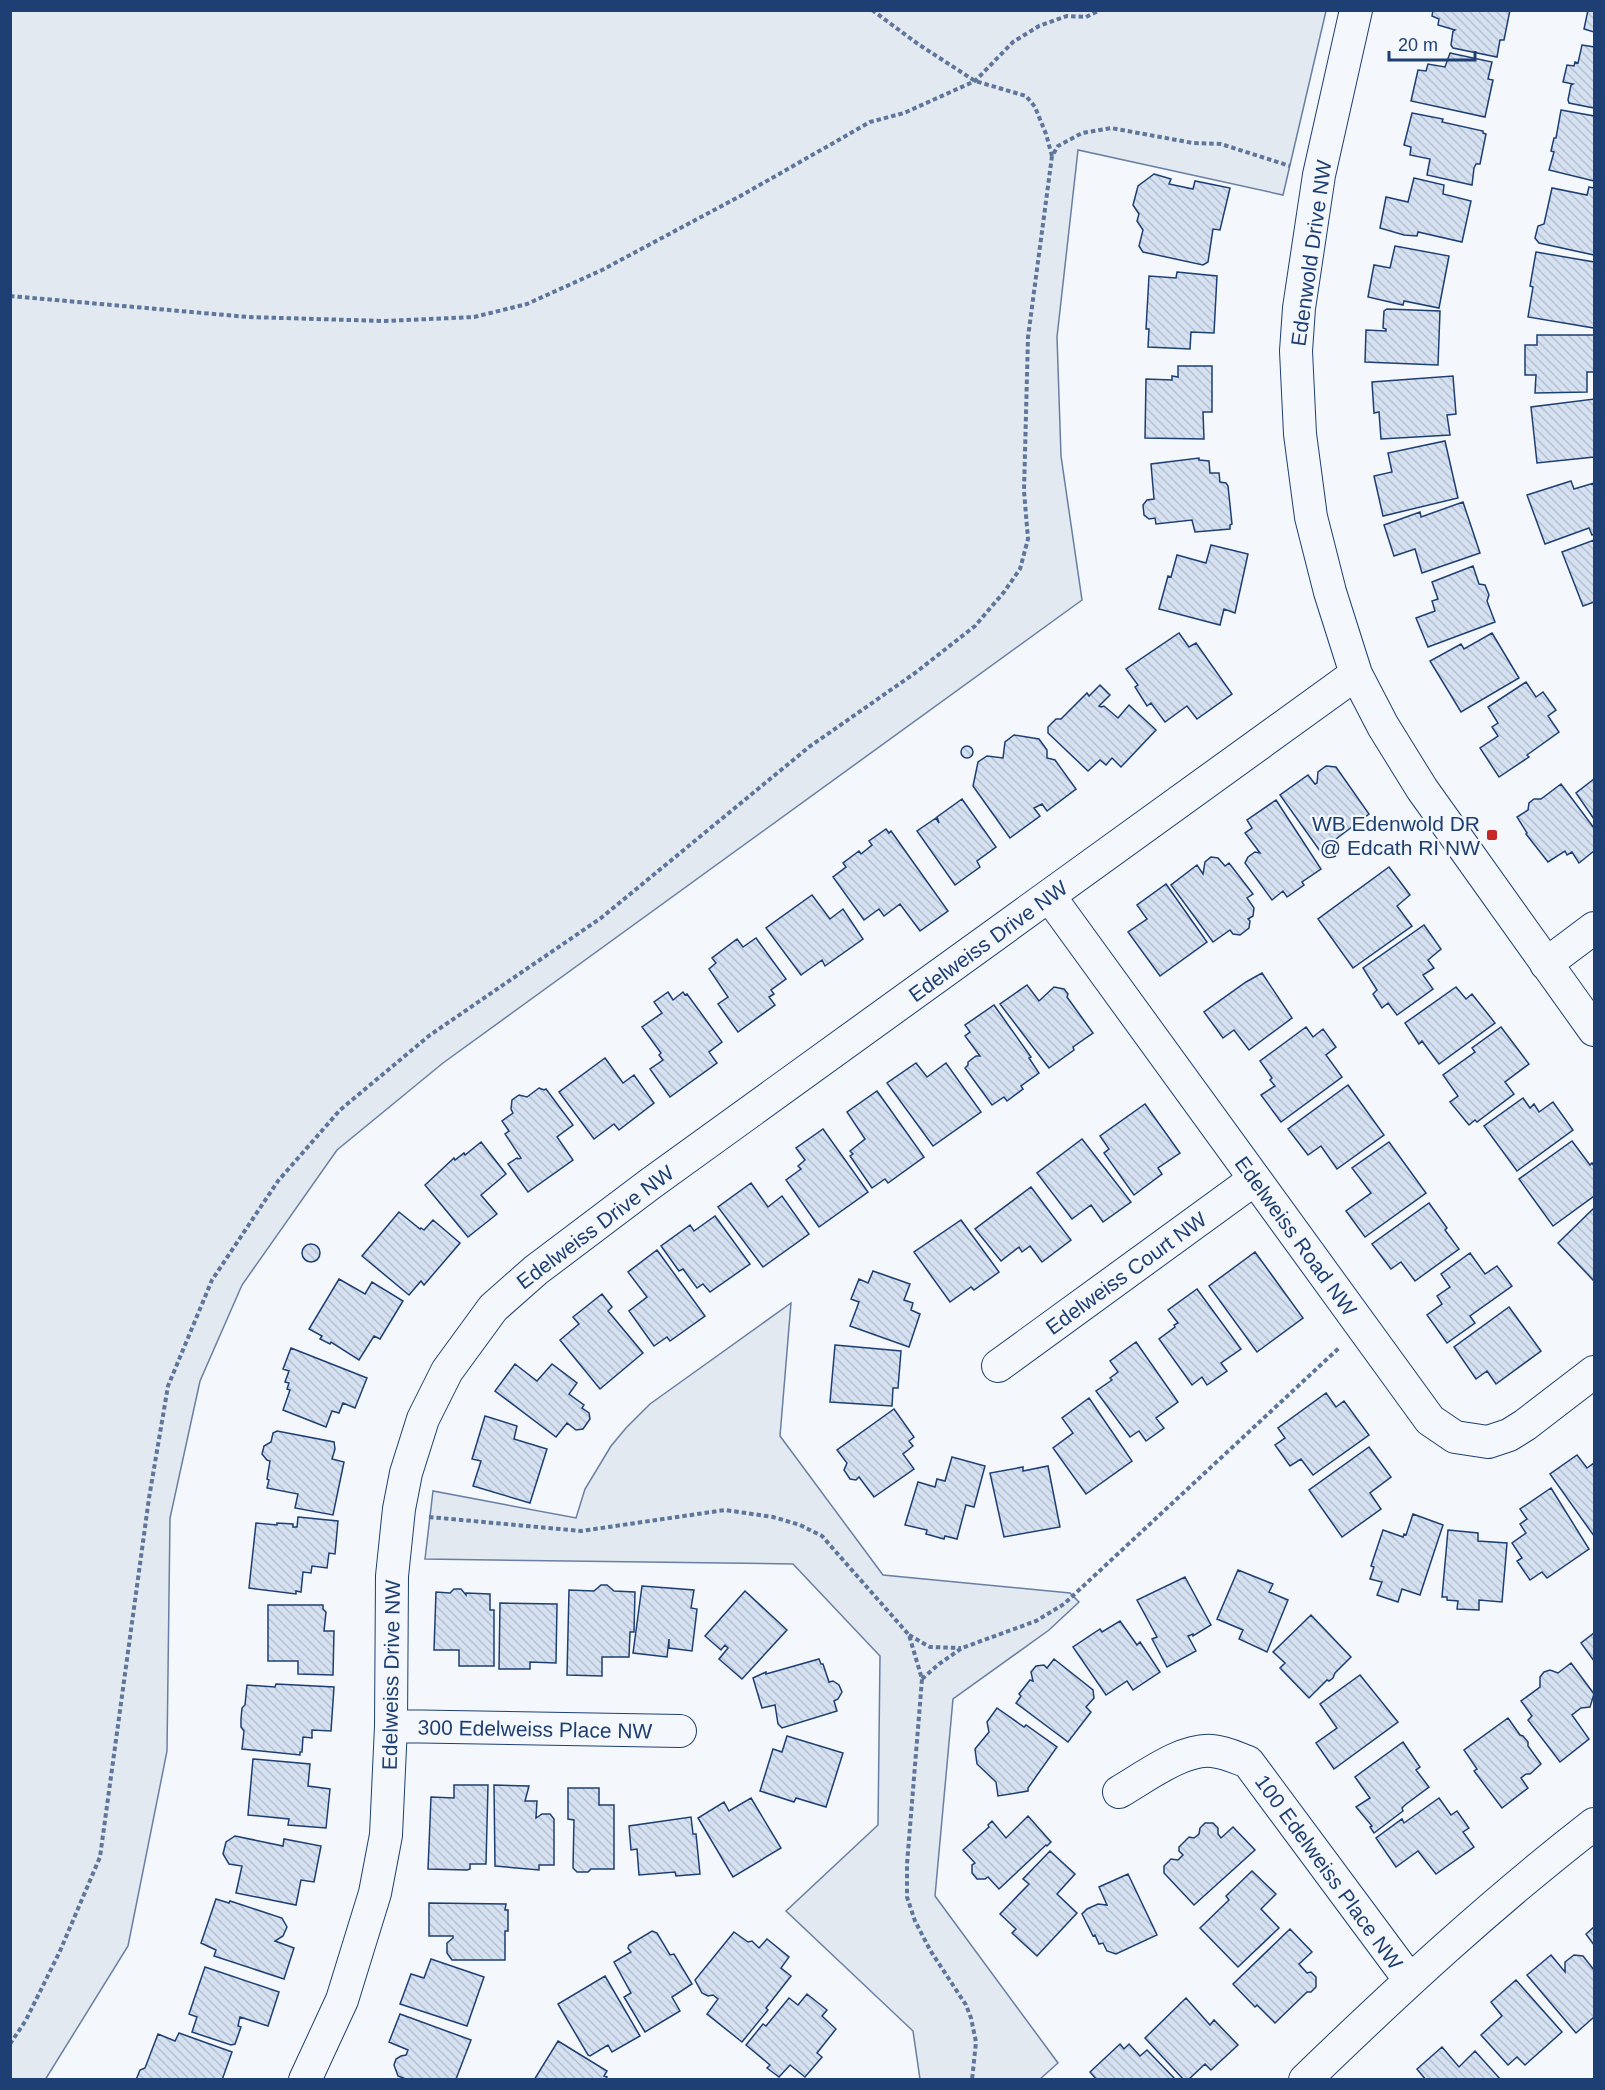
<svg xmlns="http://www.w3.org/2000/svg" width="1605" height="2090" font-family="Arial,sans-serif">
  <defs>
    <pattern id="building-back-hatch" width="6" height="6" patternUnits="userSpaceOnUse" patternTransform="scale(1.5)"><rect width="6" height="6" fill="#d5e0f0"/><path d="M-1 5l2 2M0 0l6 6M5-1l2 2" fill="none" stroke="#b6c1d1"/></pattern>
  </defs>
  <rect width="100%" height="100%" fill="#f4f7fb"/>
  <!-- green -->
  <path fill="#e3e9f0" stroke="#687fa3" stroke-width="1.5" d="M11,10L1326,11L1283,195L1078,150L1057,337L1061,456L1082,600L443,1063L337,1150L242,1285L200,1381L170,1518L167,1751L128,1946L45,2080L10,2079Z
    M791,1303L780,1436L883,1575L1070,1593L1079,1602L1049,1630L953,1699L935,1896L1058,2063L1040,2079H920L913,2031L786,1911L878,1825L880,1656L793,1564L425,1559L433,1491L576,1518L585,1489L611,1446L626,1428L650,1404Z"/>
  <!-- building -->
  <path fill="url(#building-back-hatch)" stroke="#1d3f73" stroke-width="1.5" d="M1433,10H1510L1504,40H1500L1497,57L1453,48L1451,45L1453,31L1455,30L1438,25L1439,19L1432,16Z
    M1588,10H1594V32L1584,29Z
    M1582,45L1594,47V108L1569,103L1568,100L1571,85L1573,84L1563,82L1567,65L1574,66L1575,62L1578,63Z
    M1450,53L1492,62L1488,79L1493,80L1485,117L1411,101L1418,70L1426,71L1428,64L1445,67Z
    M1561,110L1594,116V181L1549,170L1554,152L1551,151L1554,138H1556Z
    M1412,113L1443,119L1442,122L1483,131V133L1486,134L1480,164H1476L1474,168L1472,185L1427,175L1430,159L1410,155L1411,147L1404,145Z
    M1154,174L1171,179L1169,184L1193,189L1195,181L1230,188L1220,230L1213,229L1208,262L1203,265L1143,252L1139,246L1143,230L1137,221L1139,214L1133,205L1138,186Z
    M1414,178L1444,185L1443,194L1471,201L1462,242L1418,232L1417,236L1404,235L1380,228L1386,197L1408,202Z
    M1589,187L1594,188V255L1539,243L1535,238L1538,226L1544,224L1552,188L1587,195Z
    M1395,246L1449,256L1439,308L1404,301L1403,305L1368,297L1374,265L1390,268Z
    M1536,252L1594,262V328L1528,317L1533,287L1530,286Z
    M1177,272L1217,276L1214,333L1191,332L1190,349L1148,347L1149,329H1146L1149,276L1176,278Z
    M1387,309L1440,311L1438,365L1365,362L1366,330L1386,331V329L1383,328L1384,311Z
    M1537,335H1594V372H1587V392L1535,393L1536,375H1525V345H1537Z
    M1178,366H1212V412H1203L1204,439L1145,438L1146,379L1172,380V376L1178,377Z
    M1453,376L1456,414L1447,415L1450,435L1381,439L1379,412L1374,413L1372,382Z
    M1594,399V457L1537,463L1531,407Z
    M1445,441L1458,498L1383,516L1374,476L1392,472L1388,453Z
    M1199,458V460L1209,461L1210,473H1219L1220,482L1226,483L1228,486L1232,524L1230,525V529L1195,532L1192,520L1156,524L1155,518L1149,519L1144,515L1143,505L1147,500L1154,499L1151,464Z
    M1571,481L1574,489L1594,483V534L1592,535L1589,528L1545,544L1527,495Z
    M1463,502L1480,553L1422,573L1415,549L1394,556L1384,525L1420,512L1421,517Z
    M1594,540V602L1583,606L1562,552Z
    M1211,545L1248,554L1235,613L1224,609L1220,625L1159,609L1168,576L1171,577L1177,555L1206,563Z
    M1473,566L1479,584L1485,585L1489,595L1487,601L1495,622L1428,647L1416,618L1435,611L1432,601L1438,599L1432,582Z
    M1179,633L1189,647L1196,643L1232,694L1197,719L1187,706L1165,722L1151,703L1147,706L1135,687L1138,685L1126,669Z
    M1492,633L1519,678L1461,712L1430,661L1461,644L1464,649Z
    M1526,682L1536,697L1543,692L1556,710L1548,716L1559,732L1527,755L1529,757L1499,777L1480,748L1498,736L1492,727L1498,723L1488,707Z
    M1100,685L1110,695L1099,706L1101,707L1104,706L1118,718L1129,705L1156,730L1121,767L1112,758L1106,765L1100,760L1088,771L1048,733V727L1056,719H1061L1087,693L1089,696Z
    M1014,735L1039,739L1047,750V758L1055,760L1076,789L1047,811L1042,804L1034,808L1040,816L1010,838L973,786L978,762L987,756L1003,758L1005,742Z
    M961 752a6 6 0 1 1 12 0a6 6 0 1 1-12 0Z
    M1326,766L1336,767L1369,814L1320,851L1280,795L1308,775L1315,784L1317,783L1318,772Z
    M1594,779V819L1576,793Z
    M1561,784L1594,828V851L1579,863L1572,852L1567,855L1565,851L1548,862L1526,834L1527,833L1517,817L1528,810L1529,803L1534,799H1541Z
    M962,799L996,847L977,861L980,867L955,885L917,831L936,818L939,823L937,817Z
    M1276,800L1321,869L1302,882L1304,885L1287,897L1283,891L1272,900L1245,863L1248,857L1255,852L1260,853L1245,833L1252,828L1247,820Z
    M886,829L889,833L891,831L948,911L920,931L900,904L884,916L879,909L864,920L833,877L846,867L843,863L859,851L861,854L872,845L869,841Z
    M1211,857L1218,858L1225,866L1229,863L1253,894L1247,898L1254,908L1253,916L1248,919L1250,921L1249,928L1240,935L1233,934L1230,930L1213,942L1171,885L1197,865L1203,874L1205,862Z
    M1389,867L1410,895L1397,906L1412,926L1353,968L1318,919Z
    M1166,884L1207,942L1160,976L1128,932L1147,919L1137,905Z
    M812,895L830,919L843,909L863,939L825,966L822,960L801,975L766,928Z
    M1424,925L1441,949L1428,960L1434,968L1423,975L1433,989L1397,1015L1388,1003L1382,1008L1373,994L1377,990L1363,968Z
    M756,938L786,979L771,990L774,994L769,997L775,1005L738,1032L718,1004L728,997L709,969L716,963L712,958L737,939L743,947Z
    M1262,973L1292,1018L1249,1050L1234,1030L1223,1038L1204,1012L1246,982Z
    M1027,985L1039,1001L1054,987L1064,989L1068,994L1067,997L1093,1033L1073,1047L1074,1050L1049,1068L1000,1004Z
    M1456,987L1466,999L1472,994L1495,1023L1439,1064L1422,1041L1419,1044L1405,1023Z
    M668,992L673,1000L683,992L685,995L687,994L722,1042L709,1052L717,1063L670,1097L650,1069L663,1060L659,1055L661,1053L642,1027L662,1013L654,1002Z
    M994,1005L1031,1057L1029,1058L1039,1073L1021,1086L1023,1089L1007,1101L1004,1097L992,1105L965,1068L968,1065V1062L976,1056H980L965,1036L970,1032L965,1025Z
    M1306,1027L1313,1037L1323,1029L1336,1047L1326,1055L1342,1077L1281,1122L1261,1095L1275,1086L1270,1080L1272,1078L1260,1061Z
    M1501,1027L1529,1064L1505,1082L1514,1094L1477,1122L1475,1120L1469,1125L1450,1102L1458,1096L1443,1075L1475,1052L1472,1048Z
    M605,1058L623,1083L634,1075L654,1103L619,1130L614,1124L594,1139L559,1092Z
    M916,1063L927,1077L946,1063L981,1112L933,1146L887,1083Z
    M1348,1085L1384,1135L1337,1169L1321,1146L1308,1155L1288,1129Z
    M539,1088L544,1090L546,1089L573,1125L557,1137L573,1160L528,1192L508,1164L517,1158L518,1159L521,1158L505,1134L509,1131L502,1121L513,1113L511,1109L512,1100L519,1095L527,1097Z
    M877,1091L924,1157L888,1183L885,1179L872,1188L850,1156L853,1154L850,1151L865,1139L847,1112Z
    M1523,1098L1530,1108L1534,1104L1539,1112L1553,1102L1573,1130L1517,1171L1484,1126Z
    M1145,1104L1180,1153L1158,1168L1162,1174L1134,1195L1104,1153L1109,1149L1100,1136Z
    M823,1129L868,1192L819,1227L786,1180L801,1169L798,1166L805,1160L796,1148Z
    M1082,1139L1131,1202L1103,1222L1091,1205L1072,1219L1037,1173Z
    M1572,1141L1590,1165L1592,1163L1594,1166V1196L1553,1226L1519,1179Z
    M481,1142L506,1174L481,1195L497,1214L468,1237L425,1185L454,1158L455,1160L464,1153L465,1155Z
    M1389,1142L1426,1193L1365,1237L1346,1211L1371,1193L1352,1168Z
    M751,1183L768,1207L782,1196L809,1234L763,1267L718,1207Z
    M1031,1187L1071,1240L1042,1262L1030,1246L1022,1252L1019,1247L1001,1261L975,1229Z
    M1429,1203L1447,1228L1445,1230L1459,1249L1415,1281L1401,1262L1391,1269L1372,1244Z
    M1594,1208V1281L1558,1243Z
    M399,1212L420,1229L421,1228L424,1230L433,1220L460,1243L424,1285L421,1281L409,1295L362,1256Z
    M715,1216L750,1264L710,1292L703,1284L697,1288L683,1269L679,1271L661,1246L690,1225L694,1231Z
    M961,1220L999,1272L974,1290L971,1287L950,1302L914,1252Z
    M302 1253a9 9 0 1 1 18 0a9 9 0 1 1-18 0Z
    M657,1250L705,1316L670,1341L667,1337L654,1346L629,1311L647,1297L628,1272Z
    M1255,1252L1303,1318L1257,1352L1209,1286Z
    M1470,1253L1485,1274L1497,1266L1512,1286L1470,1316L1475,1323L1447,1343L1427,1315L1442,1304L1437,1296L1450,1287L1441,1274Z
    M873,1271L910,1284L904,1300L913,1303L911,1310L920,1314L909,1347L850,1326L859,1302L851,1299L859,1279L868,1283Z
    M339,1279L365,1294L372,1282L403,1301L380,1339L374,1336L359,1360L331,1342L330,1344L320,1339L322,1336L309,1329Z
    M1197,1289L1241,1349L1221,1363L1227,1371L1207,1385L1202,1377L1192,1385L1159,1339L1175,1327L1174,1325L1178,1323L1168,1310Z
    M602,1294L612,1307L608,1311L643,1353L600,1389L560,1340L579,1324L573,1317Z
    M1509,1307L1541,1351L1496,1384L1487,1371L1476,1379L1454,1347Z
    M1136,1342L1178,1402L1156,1418L1164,1428L1146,1441L1139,1431L1130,1437L1096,1391L1112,1380L1110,1378L1118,1372L1110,1361Z
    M835,1345L901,1351L898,1388H893L892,1406L830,1402Z
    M291,1348L367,1378L355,1408L343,1403L339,1413L332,1411L326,1427L283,1410L290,1390L287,1389L289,1383L285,1382L289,1371L283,1369Z
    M515,1364L537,1381L552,1364L577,1383L569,1394L584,1405L582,1408L589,1413L590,1419L583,1429L576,1430L567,1423L556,1437L495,1391Z
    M1326,1393L1336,1407L1344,1401L1369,1435L1313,1475L1301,1459L1290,1466L1275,1445L1285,1438L1278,1428Z
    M1089,1398L1132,1461L1086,1494L1053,1448L1073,1433L1062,1418Z
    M894,1409L914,1437L909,1441L913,1446L903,1454L914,1469L874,1497L859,1477L856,1480L850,1479L844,1470L847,1463L837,1450Z
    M485,1416L517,1426L514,1439L547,1449L530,1503L473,1486L481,1461L472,1459Z
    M277,1431L334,1442L335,1449L332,1459L344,1462L333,1515L295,1508L298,1494L267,1488L269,1480L267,1479L270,1461L267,1460L262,1454L264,1446L271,1442L273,1433Z
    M1369,1447L1391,1477L1370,1493L1381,1509L1342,1537L1309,1490Z
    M1577,1455L1587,1468L1594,1463V1536L1550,1474Z
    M952,1457L985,1466L974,1507L966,1505L957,1539L945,1536L944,1539L926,1534L927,1530L905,1525L918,1482L935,1487L937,1479L945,1481Z
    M1048,1466L1060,1527L1004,1537L990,1473L1023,1467V1471Z
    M1551,1488L1589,1549L1547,1578L1542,1572L1530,1580L1517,1561L1522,1558L1512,1543L1526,1533L1520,1524L1527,1519L1520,1509Z
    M1413,1514L1443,1525L1420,1595L1402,1589L1398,1602L1377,1595L1382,1582L1370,1579L1374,1567L1371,1566L1383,1530L1403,1537L1404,1534L1406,1535Z
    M298,1517L338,1521L335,1554L329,1553L327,1568L312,1566L311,1573L303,1572L301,1592L296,1591V1594L249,1588L256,1523L277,1525V1523L293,1524V1527H297Z
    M1448,1530L1478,1533V1541L1507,1543L1502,1602L1479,1600V1610L1457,1609L1458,1601L1447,1600V1597H1442Z
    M1238,1570L1273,1584L1269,1592L1288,1600L1267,1652L1239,1639L1243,1630L1217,1619Z
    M1185,1577L1211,1625L1193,1636V1634L1188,1636L1196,1651L1167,1667L1152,1639L1157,1637L1137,1600Z
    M601,1585H607L614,1591L635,1592L634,1632H630L629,1657H602V1676L567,1675L569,1590L594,1591Z
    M642,1586L694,1590L691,1608L697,1609L692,1651L669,1648V1639L667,1657L633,1653Z
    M454,1589H461L466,1595V1593L490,1594V1610H494V1666H459V1650H434L436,1592L450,1593Z
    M745,1591L787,1630L742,1679L719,1659L728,1648L725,1645L721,1650L705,1636Z
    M500,1603L557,1604L556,1663L530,1662V1669H499Z
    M268,1605H323V1609L326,1612L324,1631H334L333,1675L298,1674V1661H268Z
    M1311,1615L1351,1657L1335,1673L1333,1678L1329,1681L1327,1680L1309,1698L1280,1668L1285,1663L1273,1652Z
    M1120,1621L1137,1645L1140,1642L1160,1672L1133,1690L1127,1681L1106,1695L1073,1647L1100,1629L1102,1632Z
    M1594,1633V1661L1581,1643Z
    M819,1659L821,1664H823L829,1682L833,1681L839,1685L842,1692L838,1699L834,1701L837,1711L782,1728L778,1724L775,1705L762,1708L753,1678L766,1672V1674Z
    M1054,1659L1093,1690L1094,1698L1086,1707L1091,1712L1068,1742L1016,1703L1021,1696L1019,1694L1030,1680L1033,1681L1031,1672L1036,1666L1044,1665L1047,1668Z
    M1571,1663L1594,1694L1590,1707L1581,1708L1572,1715L1589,1739L1560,1762L1528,1720L1532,1716L1521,1701L1540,1687V1677L1544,1672L1550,1670L1558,1673Z
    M1360,1675L1398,1722L1334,1769L1316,1743L1337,1728L1320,1704Z
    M276,1684L334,1687L331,1731L312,1730V1738L303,1737L302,1752H300V1755L242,1749L244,1731L241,1727V1719L242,1708L245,1705L247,1685L275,1687Z
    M997,1708L1024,1727L1026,1725L1057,1747L1028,1788V1791L998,1796L996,1782L977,1764L975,1749L989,1732L987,1722Z
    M1508,1718L1520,1735L1523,1736L1528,1742V1746L1541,1764L1530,1774H1526L1521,1778L1528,1788L1502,1808L1474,1771L1477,1769L1464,1750Z
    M787,1736L843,1753L826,1807L796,1798L794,1802L760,1791L773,1749L782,1752Z
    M1403,1742L1420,1767L1416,1770L1429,1787L1405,1805L1402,1808L1403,1811L1374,1833L1370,1827L1372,1826L1356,1807L1370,1798L1355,1777Z
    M253,1759L310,1764L308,1786L330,1789L326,1828L288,1825L289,1819L248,1815Z
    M454,1785H488L486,1864H470V1869L467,1870L428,1869L431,1797L454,1798Z
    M494,1785L529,1786L525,1801H537L536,1818L542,1814H550L554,1819V1865H539V1870L495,1866Z
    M568,1788H599V1805H614V1869H591L588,1872H577L573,1868L574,1820L568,1819Z
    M751,1798L781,1848L733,1877L698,1818L724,1802L729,1811Z
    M1439,1798L1451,1815L1457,1811L1469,1828L1463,1832L1474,1847L1436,1874L1418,1851L1396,1867L1376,1838L1402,1819L1404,1823Z
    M1028,1816L1051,1842L1047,1846L1046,1845L999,1889L988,1877L985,1879H977L972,1873V1865L975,1863L963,1850L989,1827L988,1825L992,1821L1006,1838Z
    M691,1817L693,1834H696L700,1874L676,1876L675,1872L639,1875L637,1849L631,1850L629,1826Z
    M1205,1823H1213L1218,1828V1834L1221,1838L1233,1827L1255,1850L1194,1905L1164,1873V1866L1171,1859L1178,1860L1183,1855L1179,1851V1847L1189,1837L1194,1838L1199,1834L1200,1828Z
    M235,1836L283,1846L284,1839L321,1846L314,1882L301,1880L296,1905L236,1893L242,1866L229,1864L223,1854L226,1842Z
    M1050,1851L1075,1874L1057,1894L1077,1913L1037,1956L1012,1933L1016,1929L1000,1914L1029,1884L1023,1879Z
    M1252,1871L1276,1894L1261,1909L1279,1928L1238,1967L1200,1928L1229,1900L1226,1896Z
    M1128,1874L1157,1935L1116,1954L1107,1951L1103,1943L1099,1944L1095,1935L1093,1936L1082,1914L1087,1909L1098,1904L1107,1905L1099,1887Z
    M216,1899L229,1903L230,1901L282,1918L287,1927L283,1936L275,1941L294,1948L284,1979L214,1956L216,1950L201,1943Z
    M429,1903L506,1904L505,1910H508V1931H505V1960H452L447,1953V1943L453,1938V1936H429Z
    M1594,1927V1945L1586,1934Z
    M1290,1929L1312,1952L1299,1964L1307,1973L1311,1972L1316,1977V1987L1311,1992H1307L1275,2023L1257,2005L1255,2007L1233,1984Z
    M652,1931L657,1933L670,1955L674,1954L692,1984L672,1997L680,2011L645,2032L624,1997L631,1993L614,1962L631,1952L628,1948L629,1945Z
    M734,1932L748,1942L752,1941L759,1948L767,1939L789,1957L781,1968L791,1976L766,2008L768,2010L742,2042L707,2014L718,1999L713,1995L708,1996L702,1993L695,1980Z
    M1551,1955L1565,1972V1962L1574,1955L1583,1956L1594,1970V2017L1576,2033L1527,1975Z
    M431,1959L484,1977L467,2026L400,2004L411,1974L424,1978Z
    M205,1967L279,1992L268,2026L240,2017L238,2026L241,2027L235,2044L231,2045L192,2032L197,2017L189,2014Z
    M605,1976L640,2036L612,2052L608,2045L590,2056L588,2055L558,2004Z
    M1516,1980L1562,2032L1525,2065L1517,2057L1508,2065L1481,2035L1502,2016L1491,2002Z
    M807,1994L827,2010L822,2016L836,2029L817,2053L822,2057L805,2077L790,2065L779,2077L767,2068L770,2065L746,2045L763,2024L766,2026L789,1998L798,2005Z
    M1186,1998L1210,2025L1214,2020L1238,2045L1211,2070L1205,2064L1188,2080H1184L1145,2038Z
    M400,2014L471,2040L456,2079L408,2080L398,2076L394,2065L396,2059L401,2056L406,2055L408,2050L389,2042Z
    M179,2033L232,2052L222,2080H136L140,2070L145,2068L158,2034L175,2041Z
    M558,2041L607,2071L604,2076L607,2077L605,2080H534Z
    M1120,2044L1124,2049L1129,2044L1140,2056L1147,2050L1176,2080H1097L1090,2072Z
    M1442,2047L1459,2067L1475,2051L1501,2080H1426L1417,2069Z"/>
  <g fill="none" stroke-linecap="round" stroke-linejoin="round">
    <!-- minor casing -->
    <g stroke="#1d3f73" stroke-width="34">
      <path id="minor" d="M1356,10L1319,175L1299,308L1296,351L1300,434L1311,517L1330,592L1356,674L1383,726L1422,789L1594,1030
        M1050,897L1430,1420L1455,1437L1488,1442L1509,1435L1525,1425L1594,1372
        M1546,964L1594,928
        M998,1366L1255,1179
        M391,1726L680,1731
        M1119,1792C1145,1777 1183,1748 1212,1751C1225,1752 1237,1758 1248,1762L1409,1979
        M305,2080L342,2000L375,1893L386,1835L391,1726L392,1576L399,1509L406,1473L423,1419L447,1371L493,1308L536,1270L650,1184L1356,674
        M1305,2080C1398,1990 1492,1903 1594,1824"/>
    </g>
    <!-- path -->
    <path stroke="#5e769c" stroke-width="4" stroke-dasharray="4.5 3" stroke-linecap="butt" d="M872,10L918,44L975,81L1026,96L1035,107L1046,134L1052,156
      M10,296L248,317L385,321L474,317L527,304L602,270L744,194L870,122L904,113L975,81L1013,42L1039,26L1067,16L1086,17L1100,10
      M429,1517L581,1531L725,1510L773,1517L800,1525L822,1536L909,1635L922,1679L907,1864V1897L915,1921L930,1950L966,2005L971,2018L976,2042L972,2080
      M909,1635L930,1647L961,1648
      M922,1679L939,1664L962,1648L1036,1621L1064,1604L1340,1347
      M10,2044L26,2020L60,1951L100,1857L149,1498L168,1386L212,1280L278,1181L340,1110L430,1035L601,918L809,747L915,673L975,626L1004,592L1020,569L1028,539L1024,491L1028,337L1052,156L1058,146L1082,133L1111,128L1193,143L1221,144L1290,166"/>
    <!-- minor -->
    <use href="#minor" stroke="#f4f7fb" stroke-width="32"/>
  </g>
  <!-- markers -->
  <rect fill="#c62828" stroke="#f4f7fb" stroke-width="2" x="1486" y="829" width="12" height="12" rx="3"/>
  <g text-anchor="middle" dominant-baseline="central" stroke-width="4.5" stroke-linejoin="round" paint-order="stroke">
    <!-- street labels -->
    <g font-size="21" fill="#1d3f73" stroke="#f4f7fb">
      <text transform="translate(1311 253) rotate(-82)">Edenwold Drive NW</text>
      <text transform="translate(988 941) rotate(-36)">Edelweiss Drive NW</text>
      <text transform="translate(595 1227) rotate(-37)">Edelweiss Drive NW</text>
      <text transform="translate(1296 1236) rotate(54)">Edelweiss Road NW</text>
      <text transform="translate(1126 1273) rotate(-36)">Edelweiss Court NW</text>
      <text transform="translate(391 1675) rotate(-89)">Edelweiss Drive NW</text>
      <text transform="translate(535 1729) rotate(1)">300 Edelweiss Place NW</text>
      <text transform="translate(1329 1872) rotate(54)">100 Edelweiss Place NW</text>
    </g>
    <!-- poi labels -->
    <g font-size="21" fill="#1d3f73" stroke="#f4f7fb" text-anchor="end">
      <text x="1480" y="823">WB Edenwold DR<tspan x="1480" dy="24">@ Edcath RI NW</tspan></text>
    </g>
  </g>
  <!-- border -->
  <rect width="1605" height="2090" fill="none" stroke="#1d3f73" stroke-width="24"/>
  <!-- scale -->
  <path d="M1389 51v9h86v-9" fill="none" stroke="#1d3f73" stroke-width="3"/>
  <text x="1398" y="51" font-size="18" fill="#1d3f73" stroke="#f4f7fb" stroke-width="4.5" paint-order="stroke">20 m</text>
</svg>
